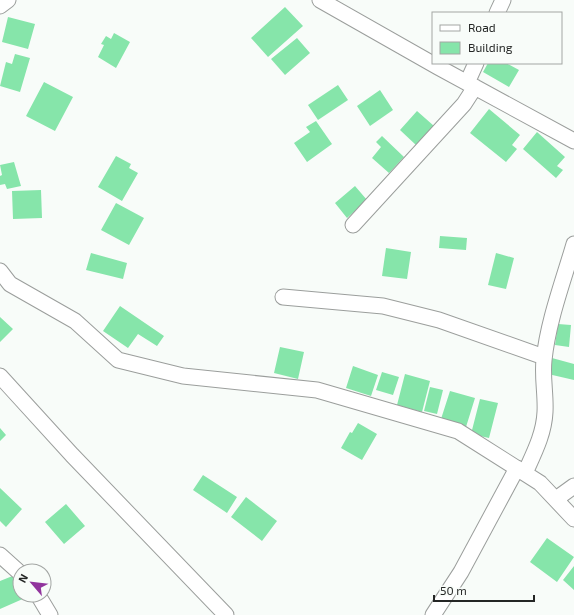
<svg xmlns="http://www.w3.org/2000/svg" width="574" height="615" font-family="'Exo 2',sans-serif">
  <rect width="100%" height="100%" fill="#f8fcf9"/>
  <!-- building -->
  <path fill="#86e5aa" d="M285,7L303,26L268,57L251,38Z
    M8,17L35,24L28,49L2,42Z
    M114,33L130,42L116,68L98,57L104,45L101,44L106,36L111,39Z
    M297,38L310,53L285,75L271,59Z
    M15,54L30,58L20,92L0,86L6,62L12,64Z
    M488,63H506L519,70L509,87L483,72Z
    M44,82L73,97L55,131L26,116Z
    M338,85L348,100L318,120L308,105Z
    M380,90L393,110L370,126L357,106Z
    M489,109L520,135L512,145L517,149L506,162L470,133Z
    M417,111L434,126L417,146L400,130Z
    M316,121L332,144L307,162L294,143L310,132L306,127Z
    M537,132L565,157L557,166L563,170L556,178L523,149Z
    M382,136L404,157L389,173L372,158L381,147L376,142Z
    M116,156L131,164L129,168L138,173L122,201L98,187Z
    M14,162L21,186L7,189L5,184L0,185V176L2,175L0,165Z
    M355,186L367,200L347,218L335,203Z
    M41,190L42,218L13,219L12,191Z
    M116,203L144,218L129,245L101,230Z
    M440,236L467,238L466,250L439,248Z
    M386,248L411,252L407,279L382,276Z
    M91,253L127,263L123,279L86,270Z
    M496,253L514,258L506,289L488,285Z
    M120,306L164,336L157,346L138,334L128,348L103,331Z
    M0,317L13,329L0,342Z
    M558,324L571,325L569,347L555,345Z
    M280,347L304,352L298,379L274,373Z
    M552,358L574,364V380L548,374Z
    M353,366L378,375L371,396L346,388Z
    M382,372L399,377L393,395L376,390Z
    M405,374L430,381L422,412L397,405Z
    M430,387L443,390L437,414L424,411Z
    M450,391L475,398L466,427L441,419Z
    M480,399L498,403L489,438L471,434Z
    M358,423L377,434L362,460L341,448L350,432L352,433Z
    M0,428L6,435L0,441Z
    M203,475L237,497L227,513L193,490Z
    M0,488L22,509L6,527L0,521Z
    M246,497L277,521L262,541L231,517Z
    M66,504L85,526L64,544L45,522Z
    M547,538L574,557L557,582L530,562Z
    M574,566V590L563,580Z
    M15,575L20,588V595H23L25,598L0,609V581Z"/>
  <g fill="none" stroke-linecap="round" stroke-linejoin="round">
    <!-- minor casing -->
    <g stroke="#9b9e9c" stroke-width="17">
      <path id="minor" d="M320,0L438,67L574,141
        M0,6L8,0
        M497,13L503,0
        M467,83L476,63
        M353,225L464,104L475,87
        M0,271L10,284L75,321L118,360L183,376L317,390L458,431L540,483L574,519
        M283,297L383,306L439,320L544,357
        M0,376L72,455L226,615
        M525,473C534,453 544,434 545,412C546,395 542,377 544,360C548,321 563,282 574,244
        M556,499L574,486
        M0,555L20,573
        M38,595L50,615
        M433,615L461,572L517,468"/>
    </g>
    <!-- minor -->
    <use href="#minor" stroke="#fff" stroke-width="15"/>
  </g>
  <!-- legend -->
  <rect x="432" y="12" width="130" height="52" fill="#f8fcf9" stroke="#a3a6a4"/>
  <rect x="440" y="25" width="20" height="6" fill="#ffffff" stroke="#a3a6a4"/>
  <text x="468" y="32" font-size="12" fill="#242625">Road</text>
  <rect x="440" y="42" width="20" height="12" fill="#86e5aa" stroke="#a3a6a4"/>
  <text x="468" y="52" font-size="12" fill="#242625">Building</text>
  <!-- north arrow -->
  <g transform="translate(32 583) rotate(298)"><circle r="19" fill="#f8fcf9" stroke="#a3a6a4"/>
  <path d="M0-3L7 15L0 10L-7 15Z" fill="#91349d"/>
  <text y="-6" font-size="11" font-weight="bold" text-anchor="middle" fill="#242625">N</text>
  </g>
  <!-- scale -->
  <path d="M434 595v6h100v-6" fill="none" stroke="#242625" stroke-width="2"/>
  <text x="440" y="595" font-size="12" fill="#242625" stroke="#f8fcf9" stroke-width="3" paint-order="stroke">50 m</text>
</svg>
